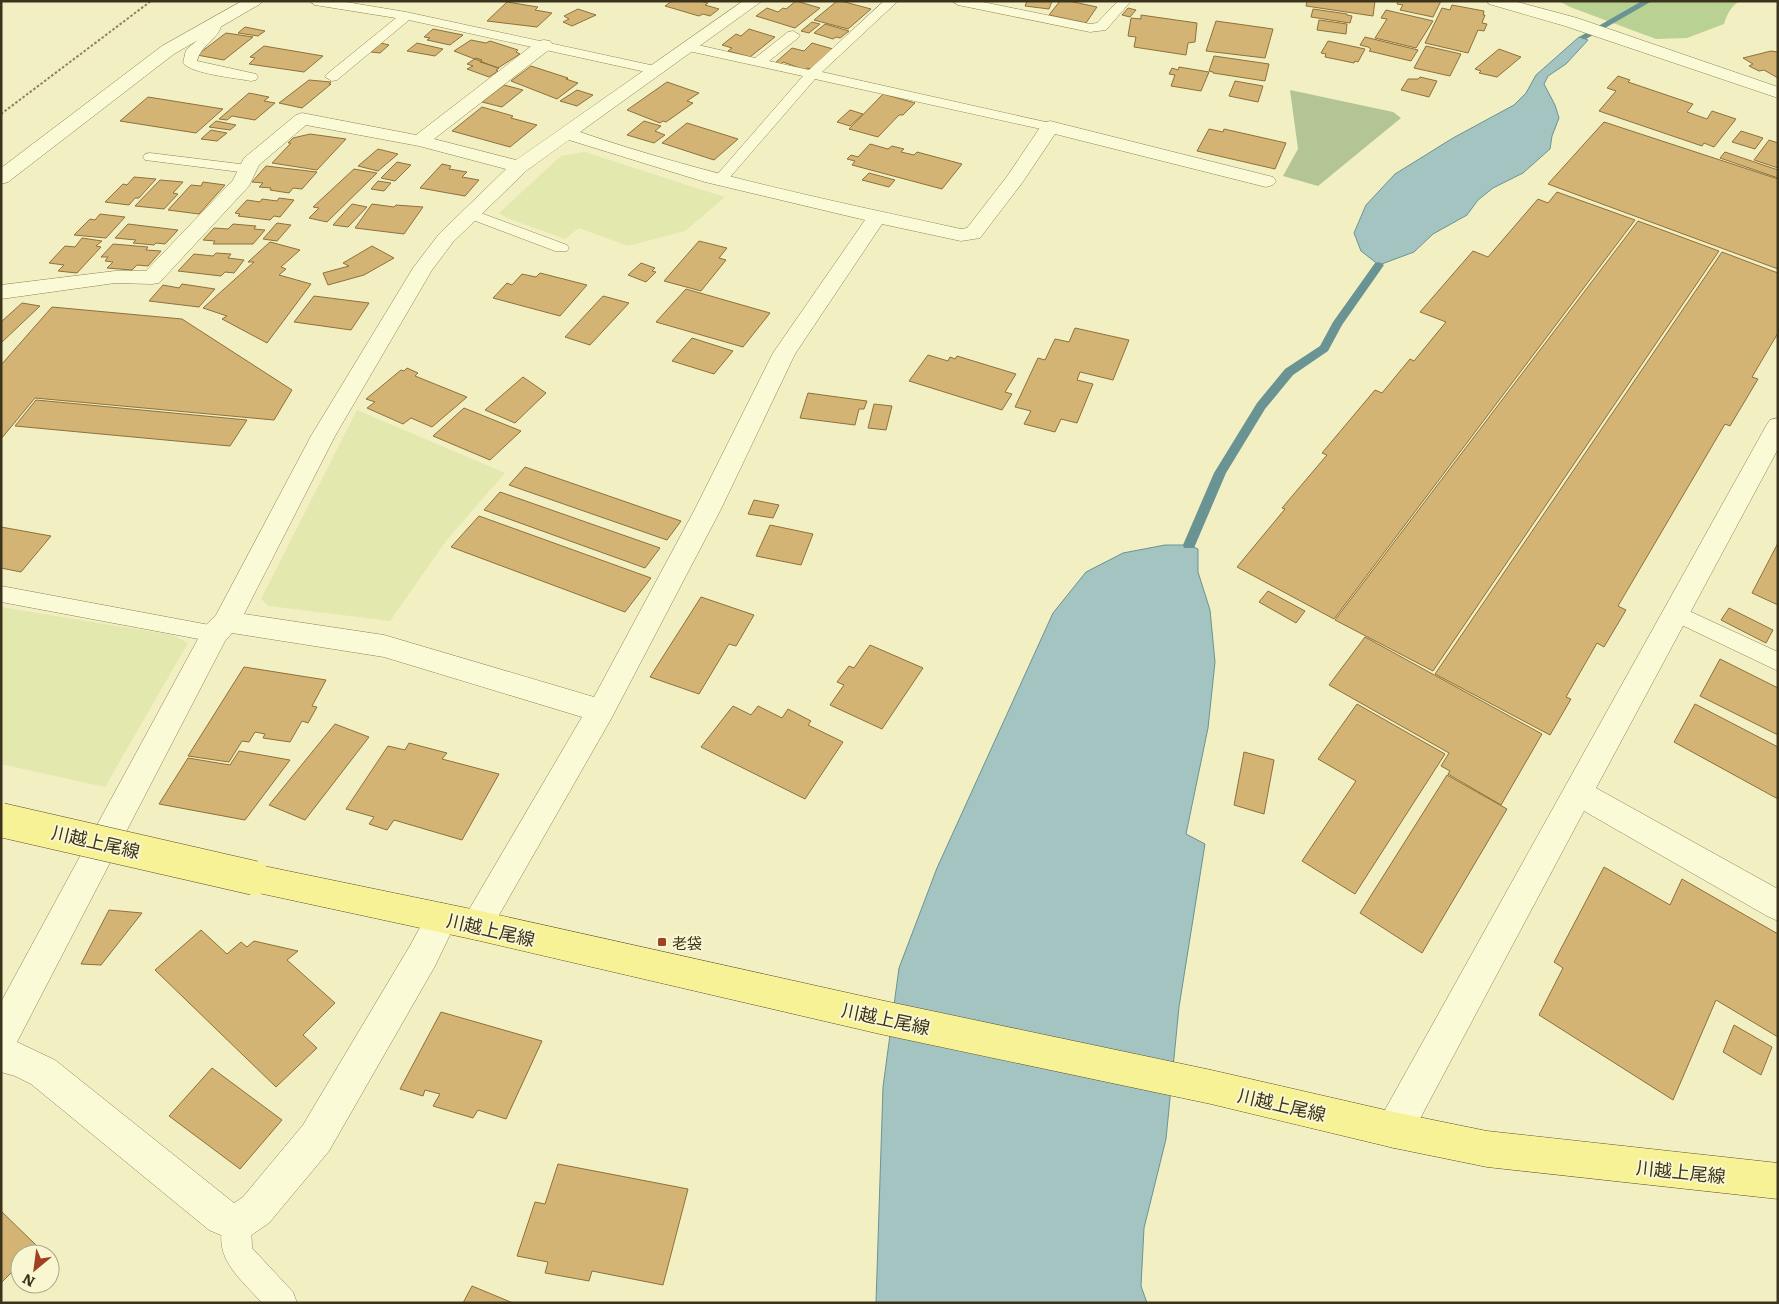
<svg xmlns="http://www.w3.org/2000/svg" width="1779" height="1304" font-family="Literata,'Noto Sans JP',serif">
  <rect width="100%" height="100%" fill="#f2efc2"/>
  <!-- farmland -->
  <path fill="#e3e8ae" d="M585,152L693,187L725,197L685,231L628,246L579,228L565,239L507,218L499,213L561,156Z
    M357,410L505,473L446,541L390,621L269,606L261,599Z
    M1,607L172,635L188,643L105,787L1,764Z"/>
  <!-- green -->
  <path fill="#bad194" d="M1559,1H1740C1731,6 1727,14 1724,24L1687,38L1656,39L1570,7Z"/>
  <!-- cemetery -->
  <path fill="#b3c594" d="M1290,90L1393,112L1401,118L1318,186L1283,176L1298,149Z"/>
  <!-- water -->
  <path fill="#a4c4c2" stroke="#6a9393" d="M1579,37L1588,40L1566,64L1548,76L1544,84L1555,105L1559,118L1552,136L1550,149L1523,173L1493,188L1478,200L1467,215L1433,234L1414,252L1379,265L1361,251L1354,233L1366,205L1395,174L1453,138L1514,105L1526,93L1536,75Z
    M1165,545H1189L1198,549V572L1210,610L1215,662L1208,728L1186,834L1205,844L1179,1007L1166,1139L1144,1228L1141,1286L1147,1303H876L883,1087L899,968L937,868L1053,613L1086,572L1123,553Z"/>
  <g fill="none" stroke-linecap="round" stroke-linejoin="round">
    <!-- stream -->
    <path fill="#6a9393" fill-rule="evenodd" d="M1642,1H1652L1586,39L1579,37Z
      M1379,262L1384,265L1342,325L1328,351L1293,375L1265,409L1226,473L1194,548H1184L1183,545L1214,473L1257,403L1285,369L1320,346L1333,322L1375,263Z"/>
  </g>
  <!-- building -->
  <path fill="#d3b474" stroke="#8e713b" d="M672,1H700L708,3L705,5L719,9L710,16L703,14L699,16L665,6Z
    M796,1L820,8L795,28L756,16L767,8L778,12L783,8L786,9Z
    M837,1H841L871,9L848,29L814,20Z
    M1027,1H1052L1049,9L1025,6Z
    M1060,1H1069L1097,7L1086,23L1049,15Z
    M1307,1H1375L1373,16L1306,6Z
    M1398,1H1441L1433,17L1400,10L1403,5L1397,4Z
    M507,2L538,7L535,10L552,13L537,27L487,21Z
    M1452,5L1484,11L1483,15H1485L1482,23L1487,24L1484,31L1478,30L1468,53L1425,43L1442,8L1450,10Z
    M1128,8L1136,10L1130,17L1122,15Z
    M578,9L596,15L572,26L563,22L569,19L564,16Z
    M1313,9L1347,14V15L1352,16L1350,23L1311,17Z
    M1386,10L1433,21L1416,48L1375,38L1387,19L1381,18Z
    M1141,15L1197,23L1195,42L1188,43L1186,55L1134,47L1136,37L1128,36L1131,18L1141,19Z
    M1319,20L1347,24L1346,34L1317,30Z
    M1216,21L1273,29L1265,58L1206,51Z
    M812,22L820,24L809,33L801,31Z
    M825,24L849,31L840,38L836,37L833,39L814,33Z
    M245,27L265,31L258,36L238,33Z
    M433,29L463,35L450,45L427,40L430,38L424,37Z
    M749,29L775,37L750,57L728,51L732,48L722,45L736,34L741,36Z
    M226,33L253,37L224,60L197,55Z
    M1365,37L1418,50L1411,61L1369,51L1371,49L1368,47L1360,45Z
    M471,40L486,43L490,41L518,50L516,52L520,54L498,68L454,51Z
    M1328,41L1365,49L1358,62L1355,61L1354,63L1325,57L1326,54L1321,53Z
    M381,43L389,45L380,53L371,52Z
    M417,43L443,49L435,56L407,51Z
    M812,43L833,49L811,69L807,68L805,70L783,62L781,64L775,63L792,48L804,51Z
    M264,46L323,56L304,72L249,64L255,58L250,57Z
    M1426,46L1461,54L1450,76L1414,68Z
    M1499,49L1521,57L1497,77L1479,73L1481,71L1475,69Z
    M1771,51L1778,52V78L1764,70L1759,71L1749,66L1753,64L1743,58Z
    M1214,56L1269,64L1265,81L1213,73V72L1209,71Z
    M476,58L482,60L480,62L499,68L496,70L498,71L489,77L467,69L473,66L467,64Z
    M531,66L568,78L566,79L578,83L557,99L511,81Z
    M1179,67L1209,72L1201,91L1171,86L1175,75L1169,74L1172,68L1178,70Z
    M1618,76L1630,80L1628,82L1693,104L1687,112L1707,119L1712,111L1736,119L1714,147L1704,143L1702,146L1599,111L1616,91L1607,88Z
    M1420,77L1437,81L1429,97L1401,90L1408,79H1418Z
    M309,80L331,82L329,84H331L302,108L279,103Z
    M1235,81L1263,86L1258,102L1229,96Z
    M667,82L699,93L687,101L693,103L666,122L663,121L660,123L627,110Z
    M504,85L523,90L502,107L482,102Z
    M577,90L593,95L577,106L560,101Z
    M249,93L269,97L264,101L275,103L255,120L232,116L227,120L219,119Z
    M883,94L915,103L903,115H899L878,137L849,129Z
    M148,97L223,109L196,133L120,121Z
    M482,107L513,116L511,118L537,125L510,147L452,131Z
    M850,110L863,114L850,126L837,122Z
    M216,121L236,125L230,130L209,127Z
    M644,121L661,126L655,131L665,135L654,143L627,135Z
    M1604,122L1778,179V269L1548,184Z
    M687,123L738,139L714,160L662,143Z
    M1209,129L1223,132L1224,129L1286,143L1275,169L1197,151Z
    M211,130L227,133L217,141L201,139Z
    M1741,131L1763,138L1755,149L1732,142Z
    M310,134L346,139L317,170L272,163L291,143H288L293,138Z
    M1769,140L1778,143V168L1754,160Z
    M870,144L888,149L892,146L904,149L901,152L914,155L917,152L962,164L942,189L852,165L855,161L847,159L851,155L858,157Z
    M378,149L398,154L378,171L358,166Z
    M1725,152L1778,170V178L1720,158Z
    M397,162L411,165L395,181L381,178Z
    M442,164L451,166L449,169L467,172L462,177L479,180L465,196L420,188Z
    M266,166L317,172L302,189L293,188L289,193L270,190L271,188L259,187L263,183L252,182Z
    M354,169L377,173L327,222L309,218L319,208L313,207Z
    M869,173L895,180L889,187L862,180Z
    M134,177L156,179L139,198H135L129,205L105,202L123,184L127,185Z
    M160,180L183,182L173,193L178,194L164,209L135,206Z
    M378,181L391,183L384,191L371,189Z
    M203,182L225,185L199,214L168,210L191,185L201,186Z
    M1557,192L1635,220L1334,619L1237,567L1285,509L1282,508L1327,455L1322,453L1375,390L1382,393L1410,359L1414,361L1446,322L1420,312L1473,251L1488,257L1538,199L1548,203Z
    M279,198L294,200L280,217L274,216L270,220L238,216L240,214L235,213L247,200L260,202L262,199L277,201Z
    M352,204L367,207L348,227L333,225Z
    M372,204L394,207L396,205L423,207L404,234L355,228Z
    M100,214L125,217L106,238L74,235L90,219L95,220Z
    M1638,221L1719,251L1433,671L1335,620Z
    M277,223L291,225L277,241L263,239Z
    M128,224L178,230L165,244L156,243L154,245L133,243L136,240L115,238Z
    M233,224L256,226L254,229L265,230L253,244H213L215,241L203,240L214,228L228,229Z
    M82,238L102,241L96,246L101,247L77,273L58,271L64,265L49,263L65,246L75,247Z
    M699,241L727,248L719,258L726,260L701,291L664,281Z
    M270,242L300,250L281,267L286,269L279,275L311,284L267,343L222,319L227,316L203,308L254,262H248Z
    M113,244L148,247L146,250L161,251L148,266L137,265L132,270L107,268L113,262L105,261L108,257H101Z
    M372,246L394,258L364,275L328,285L323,273L349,266L343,263Z
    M1722,252L1778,273V333L1752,377L1758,379L1730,426L1725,424L1618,606L1626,610L1604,647L1597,643L1566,697L1571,699L1550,735L1435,674Z
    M216,253L231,254L228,258L244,260L234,273L225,272L221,276L178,271L194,254L213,256Z
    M641,263L655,268L652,271L656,272L646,282L628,275Z
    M540,273L587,285L560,316L493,298L507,283L512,285L522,274L536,277Z
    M182,284L215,289L199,307L149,301L163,285L179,288Z
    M686,289L770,313L743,347L656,322Z
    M314,296L369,303L351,330L294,322Z
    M603,296L629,303L590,345L565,337Z
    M22,303L40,306L1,343V322Z
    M52,307L182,319L292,390L274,420L35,398L1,439V365Z
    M1075,328L1129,340L1113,380L1080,372L1077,380L1093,384L1077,423L1061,419L1055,432L1024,424L1031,411L1015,407L1038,358L1045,360L1055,339L1069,342Z
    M692,338L733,351L714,374L672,361Z
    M928,355L948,361L950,357L955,359L957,356L1016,374L1005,392L1012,394L1002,410L909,381Z
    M407,368L418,373L415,376L467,397L432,427L411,418L403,424L367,408L375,402L366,399L401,370L404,371Z
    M523,377L546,393L515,423L485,410Z
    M808,393L867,401L864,409H859L855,425L800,418Z
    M36,400L247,420L230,446L15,426Z
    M874,404L892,406L886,430L868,428Z
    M464,408L521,431L490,460L433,436Z
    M525,467L681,521L667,540L509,485Z
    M500,492L660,548L645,568L484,510Z
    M754,500L779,505L773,518L748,514Z
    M479,516L651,578L625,612L451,547Z
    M770,525L813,534L801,565L756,556Z
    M1,527L51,536L21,572L1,568Z
    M1778,543V605L1752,593Z
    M1268,591L1305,611L1296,623L1259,602Z
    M701,597L754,615L736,646L729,644L699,694L650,677Z
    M1729,608L1773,630L1766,643L1721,620Z
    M1365,637L1542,734L1501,805L1448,774L1450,771L1441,766L1449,753L1329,685Z
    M870,645L923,668L882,729L830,705L844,685L837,682L849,666L854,668Z
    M1720,659L1778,688V735L1700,696Z
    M244,667L326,680L312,706L317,707L308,723L302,721L290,742L263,738L265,734L255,732L249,742L242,741L229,762L188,756Z
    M1357,704L1445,754L1355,894L1302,861L1356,781L1318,759Z
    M1695,704L1778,747V799L1674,742Z
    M733,706L751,715L758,706L782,718L788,709L811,721L808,725L843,742L805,799L701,747Z
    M335,724L369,737L305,820L269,805Z
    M409,743L447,753L442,759L499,774L462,840L394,820L387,830L369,824L374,817L346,809L388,746L405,750Z
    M239,751L290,760L245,820L159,804L188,758L230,765Z
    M1244,752L1274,760L1264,814L1234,805Z
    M1447,775L1507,809L1422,953L1360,913Z
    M1604,867L1670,905L1682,879L1778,934V1037L1716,1000L1673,1100L1539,1015L1563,968L1554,962Z
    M109,910L142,913L101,965L81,964Z
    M201,930L227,954L241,942L247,947L254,941L298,951L287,960L335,1003L303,1035L317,1048L276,1087L155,970Z
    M441,1012L542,1041L506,1119L478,1110L473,1118L433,1106L440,1094L425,1090L423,1096L400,1089Z
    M1734,1025L1772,1047L1761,1075L1723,1052Z
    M212,1068L282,1120L240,1169L169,1116Z
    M558,1164L688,1189L663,1285L592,1271L589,1281L545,1273L548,1262L517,1256L535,1202L545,1204Z
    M1,1211L37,1246L29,1254H20V1264L1,1283Z
    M472,1286L513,1303H463Z"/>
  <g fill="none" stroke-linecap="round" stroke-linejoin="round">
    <!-- service casing -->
    <g stroke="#8d8257" stroke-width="1">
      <path id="service" d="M309,1H340L406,12L655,66L662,70L655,74L409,20L337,80L332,81L325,77L327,74L396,18L315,5Z
        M884,1H898L822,72L1050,123L1055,124L1057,127L1055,130L1050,131L815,79L725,183H715L712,180L715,177L803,76L684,50L682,47L684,44L689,43L755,58L788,32L793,31L800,35L798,38L769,61L809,70Z
        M952,1H978L1090,24L1097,23L1118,1H1131L1106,30L1090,32L958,5Z
        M216,19L222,23C219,40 201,44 197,61L256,74L258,77L256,80L251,81C236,78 192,74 183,63L186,50L208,31L211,20Z
        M150,153L248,165L253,166L255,169L253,172L248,173L145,160L143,157L145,154Z
        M470,209L567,245L569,248L567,251H555L465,217L462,214L465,211Z
        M1,586L215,626L222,628L226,634L222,640L215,642L1,602Z
        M1676,605L1778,652V671L1669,619L1666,613L1669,607Z
        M237,1209L247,1213L251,1223L252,1248L293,1292L297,1303H262C236,1274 209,1255 227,1213Z"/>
    </g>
    <!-- minor casing -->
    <g stroke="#8d8257" stroke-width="1">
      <path id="minor" d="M242,1H262L260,4L174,54L8,182L1,184V168L162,46Z
        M743,1H762L580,132C705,175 833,201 961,229L967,228L1008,175L1043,123L1050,121L1273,177L1276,181L1273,185L1266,187L1055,134L1022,183L980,238L961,241L882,224L795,354L721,509L611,719L487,936L476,940L465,936L460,925L582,717L384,657L232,633L225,641L17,1042L55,1060L234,1203L243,1197L303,1125L411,944L431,907L442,903L453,907L458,918L435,966L329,1151L269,1223L250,1236L237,1242L209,1230L31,1084L15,1076L1,1072V1002L205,626L216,615L311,436L413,268L439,234L506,169L419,146L306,125L259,165L249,186L159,283L152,284L115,283L1,299V285L115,271H146L233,180L244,158L296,115L302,113L416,135L538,41L544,40L550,41L553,45L550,49L434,139L516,160ZM569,140L705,182L865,220L773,353L695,509L594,697L384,635L244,614L335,436L432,270L453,242L526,171Z
        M1487,1H1514L1577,18L1778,87V98L1565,26L1489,4Z
        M1778,418V449L1596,788L1778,889V921L1767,916L1584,811L1407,1143L1394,1148L1381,1143L1376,1130L1381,1117L1766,426L1770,420Z"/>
    </g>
    <!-- primary casing -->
    <g stroke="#5a4d2c" stroke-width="1">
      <path id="primary" d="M254,864L476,910L880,1000L1211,1070L1394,1112L1487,1131L1778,1163V1199L1487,1167L1394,1148L1211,1104L880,1034L476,940L254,892L243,888L238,878L243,868Z"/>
    </g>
    <!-- path -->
    <path stroke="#8d8257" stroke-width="2" stroke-dasharray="2.5 2" stroke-linecap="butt" d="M1,114L151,1"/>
    <!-- service -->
    <use href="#service" fill="#fbfad6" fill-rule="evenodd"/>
    <!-- minor -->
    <use href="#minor" fill="#fbfad6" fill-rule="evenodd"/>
    <!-- primary -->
    <use href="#primary" fill="#f8f296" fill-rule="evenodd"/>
    <!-- primary-bridge casing -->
    <g stroke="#5a4d2c" stroke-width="35" stroke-linecap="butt">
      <path id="primary-bridge" d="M1,820L254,878"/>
    </g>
    <!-- primary-bridge -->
    <use href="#primary-bridge" stroke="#f8f296" stroke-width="34"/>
  </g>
  <!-- markers -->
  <rect fill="#a14122" stroke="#f8f7d2" stroke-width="2" x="657" y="937" width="10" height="10" rx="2.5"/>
  <g text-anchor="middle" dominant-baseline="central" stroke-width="4" stroke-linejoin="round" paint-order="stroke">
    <!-- poi labels -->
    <g font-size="15" fill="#3c331d" stroke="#f8f7d2" text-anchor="start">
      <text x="672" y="942">老袋</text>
    </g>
    <!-- near-street labels -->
    <g font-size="18" fill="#3c331d" stroke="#f8f7d2">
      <text transform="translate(96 841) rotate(13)">川越上尾線</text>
      <text transform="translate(491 929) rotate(13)">川越上尾線</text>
      <text transform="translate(886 1018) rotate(12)">川越上尾線</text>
      <text transform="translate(1282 1104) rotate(13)">川越上尾線</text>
      <text transform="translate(1681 1171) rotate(6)">川越上尾線</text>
    </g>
  </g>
  <!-- border -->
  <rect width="1779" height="1304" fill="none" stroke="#3c331d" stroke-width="5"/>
  <!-- north arrow -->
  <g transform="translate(35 1269) rotate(209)"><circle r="24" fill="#f8f7d2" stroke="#ada98a"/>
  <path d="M0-4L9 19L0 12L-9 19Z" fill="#a14122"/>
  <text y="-8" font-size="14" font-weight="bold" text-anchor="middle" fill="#3c331d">N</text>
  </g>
</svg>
